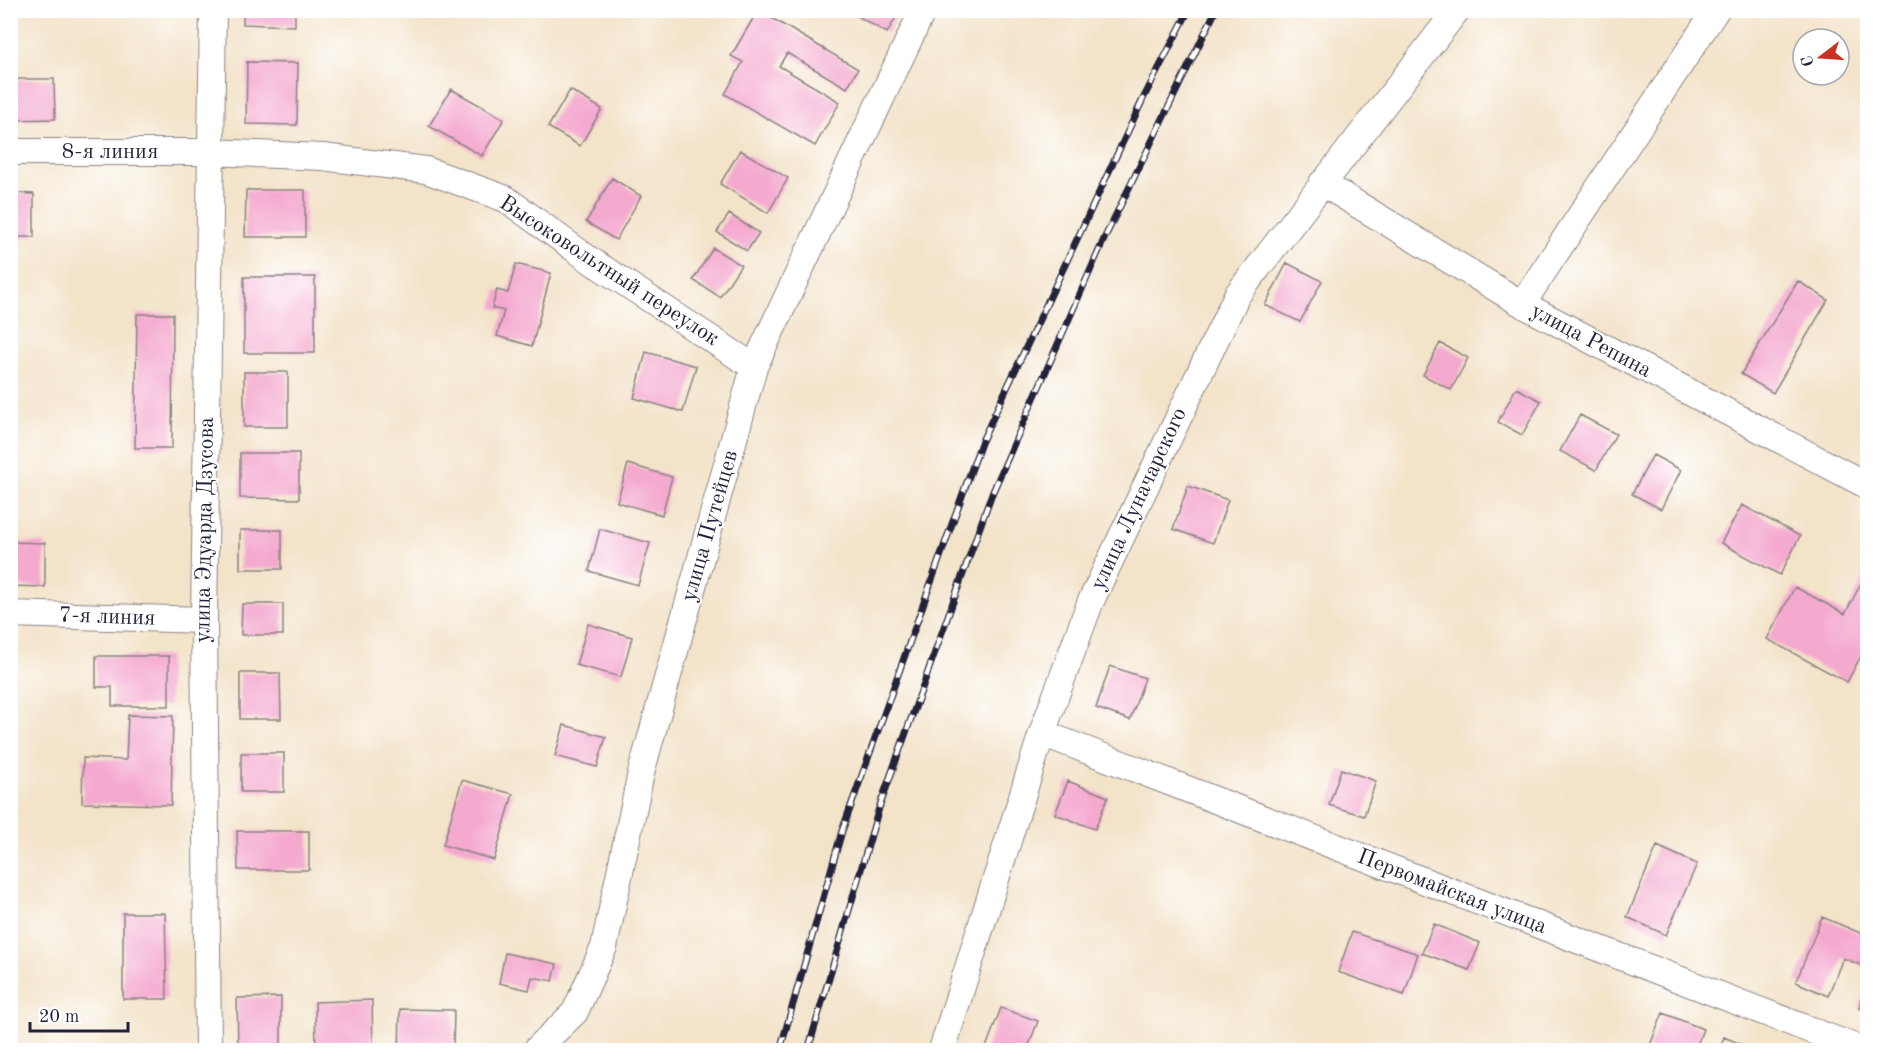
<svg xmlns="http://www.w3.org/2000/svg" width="1878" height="1061" font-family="'Old Standard TT',serif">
  <rect width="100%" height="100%" fill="#fff"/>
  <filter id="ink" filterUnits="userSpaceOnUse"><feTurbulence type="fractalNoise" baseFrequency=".0167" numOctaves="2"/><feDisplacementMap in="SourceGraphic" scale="12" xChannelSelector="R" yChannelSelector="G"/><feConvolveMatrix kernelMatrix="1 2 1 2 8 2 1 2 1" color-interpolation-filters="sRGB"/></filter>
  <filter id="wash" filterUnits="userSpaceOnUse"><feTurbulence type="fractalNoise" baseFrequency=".008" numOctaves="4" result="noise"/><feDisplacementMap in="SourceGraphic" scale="24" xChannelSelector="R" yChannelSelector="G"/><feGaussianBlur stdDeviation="1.35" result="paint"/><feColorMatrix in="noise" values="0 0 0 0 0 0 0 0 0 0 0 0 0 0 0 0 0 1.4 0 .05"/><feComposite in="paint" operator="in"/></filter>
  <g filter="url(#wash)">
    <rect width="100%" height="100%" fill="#f3e3c9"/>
    <g id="blocks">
      <!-- building -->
      <path fill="#f4a9cf" d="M243,10H295V26L243,24Z
        M758,10L858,69L847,88L787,53L779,66L840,102L815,146L725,94L743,62L731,56Z
        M847,10H900L887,33Z
        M247,62L298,63L297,125L246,124Z
        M10,79H54L55,119L10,120Z
        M451,89L504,119L482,156L429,126Z
        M570,90L602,109L580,146L548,127Z
        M740,150L788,178L768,213L720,184Z
        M612,178L641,196L616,240L586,222Z
        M246,190H305V237H245Z
        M10,193L34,194V237H10Z
        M729,214L759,233L747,251L717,232Z
        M713,248L741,265L720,297L693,280Z
        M1287,263L1322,281L1300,322L1265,305Z
        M516,264L551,273L532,346L497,336L504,311L492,308L497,290L508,293Z
        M244,277H315V353H244Z
        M1798,281L1828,300L1773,393L1741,374Z
        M137,314H173L172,448H135Z
        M1440,343L1468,358L1451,390L1423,375Z
        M646,352L696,366L683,412L634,398Z
        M244,372H288V427H244Z
        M1516,388L1541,401L1522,435L1498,422Z
        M1580,415L1616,434L1596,470L1560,451Z
        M240,453H299V499L240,498Z
        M1653,455L1681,470L1661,509L1632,494Z
        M628,464L672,477L662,515L617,502Z
        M1188,486L1228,500L1213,543L1173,529Z
        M1742,505L1800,536L1780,575L1721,543Z
        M600,529L650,543L638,585L589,571Z
        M240,530H282V569H240Z
        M10,542L45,543V587L10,586Z
        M1868,570V643L1847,682L1767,639L1795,587L1845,614Z
        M242,604H283V635H241Z
        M588,624L632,637L621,677L576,665Z
        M96,656H169V706H112V687H96Z
        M1110,666L1145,678L1130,720L1096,708Z
        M240,673H280L281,719H240Z
        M128,715L173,716L171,805L82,803L83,758L126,760Z
        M564,725L606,737L597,767L555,756Z
        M241,753H284V792H241Z
        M1341,769L1376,781L1364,816L1329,805Z
        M462,780L513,794L494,860L443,845Z
        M1068,781L1108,797L1095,829L1055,814Z
        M237,831H309V870H238Z
        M1657,846L1697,864L1666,935L1627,917Z
        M123,913H165L167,999H123Z
        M1822,917L1868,936V968L1843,958L1828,996L1796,982Z
        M1434,924L1480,943L1469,970L1422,953Z
        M1352,932L1418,954L1404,995L1338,972Z
        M505,953L557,964L553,981L532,977L529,990L499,983Z
        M1867,986H1868V1011L1859,1008Z
        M281,997V1049H238L237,998Z
        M372,1000L373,1050H316L315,1002Z
        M1001,1008L1038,1021L1027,1050H985Z
        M400,1009L454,1010L453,1050H399Z
        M1663,1013L1703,1029L1697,1045L1712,1050H1648Z
        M1724,1037L1750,1048L1749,1050H1719Z"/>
    </g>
  </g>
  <g filter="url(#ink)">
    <use href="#blocks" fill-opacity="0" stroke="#8a8282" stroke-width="1.5"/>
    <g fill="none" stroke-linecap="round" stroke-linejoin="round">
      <!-- street casing -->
      <g stroke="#8a8282" stroke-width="28">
        <path id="street" d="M10,152H210L323,157L426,170L506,199L590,260L754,367
          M1322,183L1522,304L1868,486
          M1522,304L1716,10
          M10,614L204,620
          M1042,733L1862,1050
          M208,1050L204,620L213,10
          M536,1050L575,1012L604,947L641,773L754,367L923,10
          M942,1050L1042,733L1090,603L1237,295L1457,10"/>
      </g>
      <!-- street -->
      <use href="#street" stroke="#fff" stroke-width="26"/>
      <!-- rail casing -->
      <g stroke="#22223b" stroke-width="7">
        <path id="rail" d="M780,1050L842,831L981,443L1144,97L1189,10
          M808,1050L879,808L991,496L1105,237L1216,10"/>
      </g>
      <!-- rail -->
      <use href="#rail" stroke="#fff" stroke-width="4.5" stroke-dasharray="14" stroke-linecap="butt"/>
    </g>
  </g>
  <g text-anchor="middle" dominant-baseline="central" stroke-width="4.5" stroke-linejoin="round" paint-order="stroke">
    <!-- street labels -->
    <g font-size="22" fill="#22223b" stroke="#fff">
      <text x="110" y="152">8-я линия</text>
      <text transform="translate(609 271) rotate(33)">Высоковольтный переулок</text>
      <text transform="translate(1591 341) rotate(28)">улица Репина</text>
      <text transform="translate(1139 499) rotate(-65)">улица Луначарского</text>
      <text transform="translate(710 526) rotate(-74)">улица Путейцев</text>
      <text transform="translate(205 530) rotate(-89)">улица Эдуарда Дзусова</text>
      <text transform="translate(107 617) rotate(2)">7-я линия</text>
      <text transform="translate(1452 892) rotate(21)">Первомайская улица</text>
    </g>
  </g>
  <!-- margin -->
  <rect width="1878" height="1061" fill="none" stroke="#fff" stroke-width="36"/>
  <!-- north arrow -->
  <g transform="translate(1821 57) rotate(253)"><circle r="28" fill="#ffffff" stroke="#a7a7b1" stroke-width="1.5"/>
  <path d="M0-4.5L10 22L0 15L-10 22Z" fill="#c8321e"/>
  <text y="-9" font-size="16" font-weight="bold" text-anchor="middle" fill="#22223b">С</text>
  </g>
  <!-- scale -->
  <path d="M30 1022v9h98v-9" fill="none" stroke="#22223b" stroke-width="3"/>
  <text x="39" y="1022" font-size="18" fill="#22223b" stroke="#ffffff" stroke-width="4.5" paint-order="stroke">20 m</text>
</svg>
